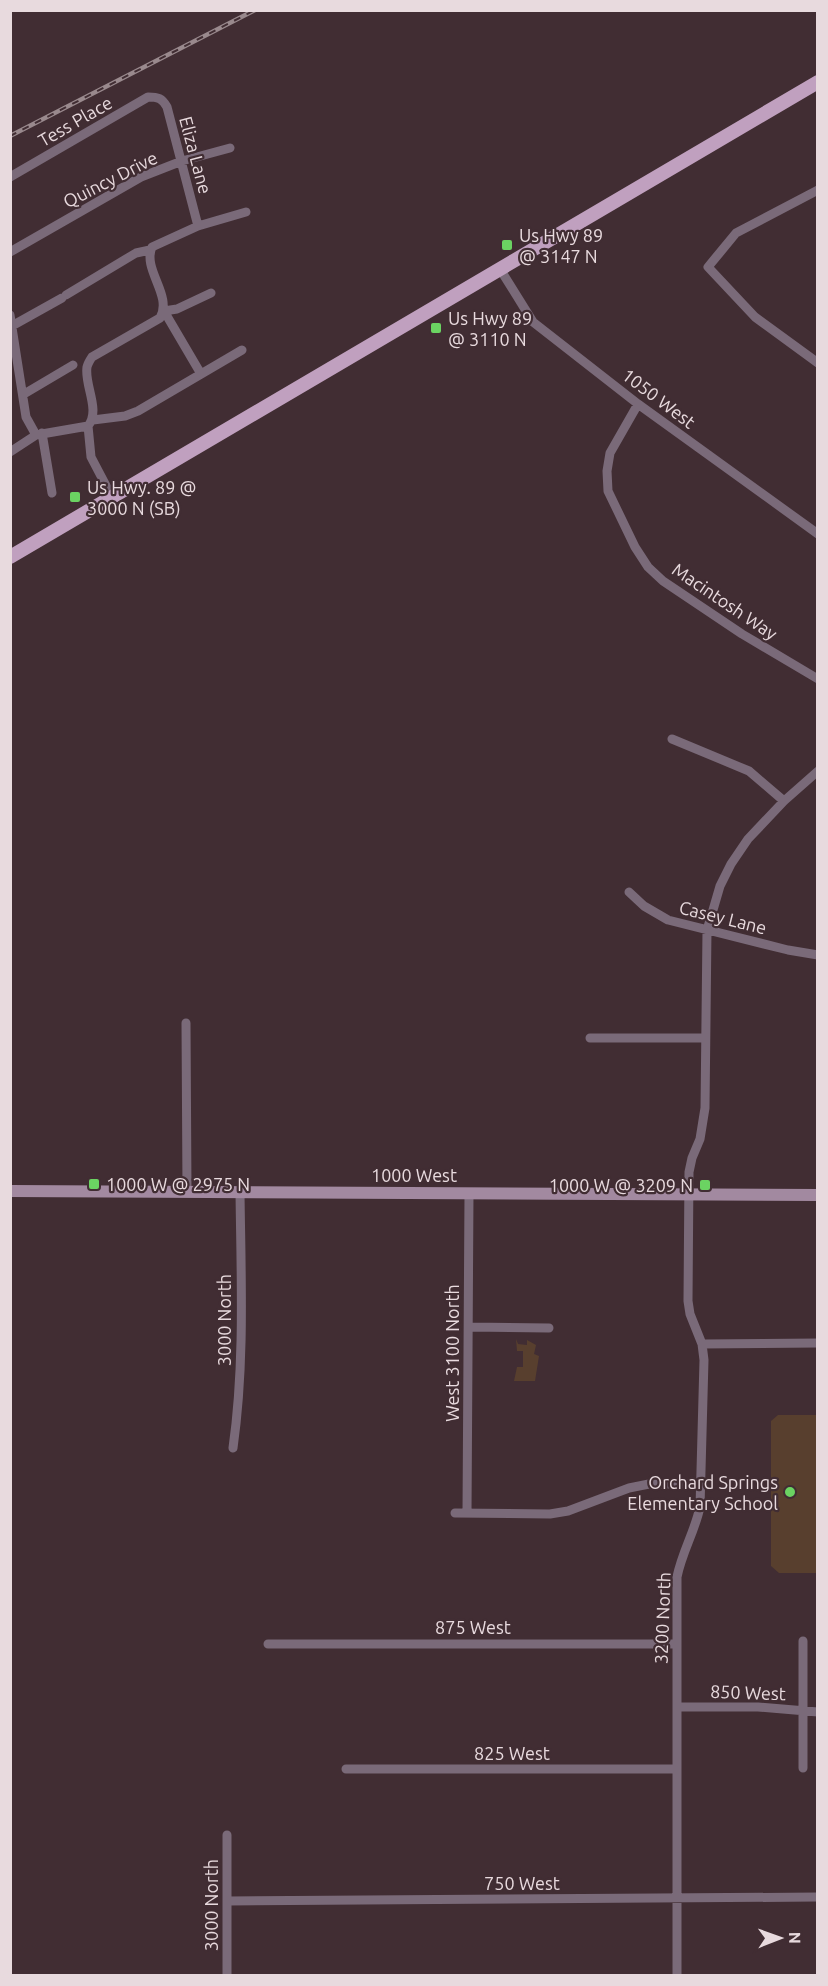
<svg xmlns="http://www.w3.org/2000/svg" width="828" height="1986" font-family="Ubuntu,sans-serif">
  <rect width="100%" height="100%" fill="#412d33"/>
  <!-- green -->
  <path fill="#583f2e" d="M516,1339L518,1344L527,1345V1340L536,1345L534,1354L539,1356L535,1381H514L517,1367H523V1351H517Z
    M778,1415H817V1573H779L771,1566V1421Z"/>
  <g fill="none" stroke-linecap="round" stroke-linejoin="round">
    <!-- street -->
    <path stroke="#7a6a79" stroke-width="9" d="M10,177L148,97C158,97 162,98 167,107L198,226
      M818,190L736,233L708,267L755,317L818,363
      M10,252L141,177L182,161L230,148
      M500,269L533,322L638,404L818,534
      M66,295L136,253L150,250
      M10,315L26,417L36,435
      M10,327L62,298
      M201,374L164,311L177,309L211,293
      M24,394L73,365
      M638,404L610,453L607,471L608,491L635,547L648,567L663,581L742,634L818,679
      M93,420L125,416L138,411L242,350
      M42,433L52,493
      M10,452L36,435L88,426
      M112,497L91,457L88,426C101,410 84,385 87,367C88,363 90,360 92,357L160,318C173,295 142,270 152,247L198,226L246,212
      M672,739L749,771L784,801
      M629,892L644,906L668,920L788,950L818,955
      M186,1023L187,1191
      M590,1038H705
      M469,1327L549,1328
      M702,1344L818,1343
      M233,1448C245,1363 241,1277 240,1192
      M455,1513L550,1514L568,1511L629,1488L649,1484H700
      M467,1513L469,1194
      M268,1644H677
      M677,1707H758L818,1712
      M803,1768V1641
      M346,1769H677
      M228,1901L818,1897
      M227,1976V1835
      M677,1976V1577C682,1552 695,1531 700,1507L704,1360L702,1344L690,1314L688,1301L689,1172L692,1158L700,1139L705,1108L707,930L713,910L720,886L731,864L748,839L784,801L818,771"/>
    <!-- secondary -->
    <path stroke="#a289a0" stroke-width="12" d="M10,1191L818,1195"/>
    <!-- primary -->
    <path stroke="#c0a0bf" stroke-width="14" d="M10,557L818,82"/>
    <!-- rail casing -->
    <g stroke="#99898d" stroke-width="4.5">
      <path id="rail" d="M10,136L255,10"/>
    </g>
    <!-- rail -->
    <use href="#rail" stroke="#412d33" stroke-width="2" stroke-dasharray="7" stroke-linecap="butt"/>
  </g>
  <!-- markers -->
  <g fill="#6bd362" stroke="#412d33" stroke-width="2">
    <rect x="501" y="239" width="12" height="12" rx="3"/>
    <rect x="430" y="322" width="12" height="12" rx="3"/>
    <rect x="69" y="491" width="12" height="12" rx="3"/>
    <rect x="88" y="1178" width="12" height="12" rx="3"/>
    <rect x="699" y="1179" width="12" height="12" rx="3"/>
    <circle cx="790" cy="1492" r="6"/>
  </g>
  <g text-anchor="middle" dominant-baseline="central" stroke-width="4.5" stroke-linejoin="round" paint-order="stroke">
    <!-- street labels -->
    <g font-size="18" fill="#e8dade" stroke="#412d33">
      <text transform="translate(75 121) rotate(-30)">Tess Place</text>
      <text transform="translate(196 155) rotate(75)">Eliza Lane</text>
      <text transform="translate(110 179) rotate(-27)">Quincy Drive</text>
      <text transform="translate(659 398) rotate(37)">1050 West</text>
      <text transform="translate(725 601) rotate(34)">Macintosh Way</text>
      <text transform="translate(723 917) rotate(14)">Casey Lane</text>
      <text x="414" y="1175">1000 West</text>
      <text transform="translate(224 1320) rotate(-90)">3000 North</text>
      <text transform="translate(452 1353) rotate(-90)">West 3100 North</text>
      <text transform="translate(662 1618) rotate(-88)">3200 North</text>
      <text x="473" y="1627">875 West</text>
      <text transform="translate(748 1692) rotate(2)">850 West</text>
      <text x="512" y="1753">825 West</text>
      <text x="522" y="1883">750 West</text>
      <text transform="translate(211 1905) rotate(-90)">3000 North</text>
    </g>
    <!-- poi labels -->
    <g font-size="18" fill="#e8dade" stroke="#412d33" text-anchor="start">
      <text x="519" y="235">Us Hwy 89<tspan x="519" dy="21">@ 3147 N</tspan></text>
      <text x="448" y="318">Us Hwy 89<tspan x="448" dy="21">@ 3110 N</tspan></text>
      <text x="87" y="487">Us Hwy. 89 @<tspan x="87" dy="21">3000 N (SB)</tspan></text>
      <text x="106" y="1184">1000 W @ 2975 N</text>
      <text x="693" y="1185" text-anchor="end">1000 W @ 3209 N</text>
      <text x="778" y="1482" text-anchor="end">Orchard Springs<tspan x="778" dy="21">Elementary School</tspan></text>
    </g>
  </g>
  <!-- border -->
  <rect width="828" height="1986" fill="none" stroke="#e8dade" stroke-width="24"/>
  <!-- north arrow -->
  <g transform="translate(780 1938) rotate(89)" stroke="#412d33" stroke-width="4.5" paint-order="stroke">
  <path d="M0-4.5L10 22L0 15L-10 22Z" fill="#e8dade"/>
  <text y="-9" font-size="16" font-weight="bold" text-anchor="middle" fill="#e8dade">N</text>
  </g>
</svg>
